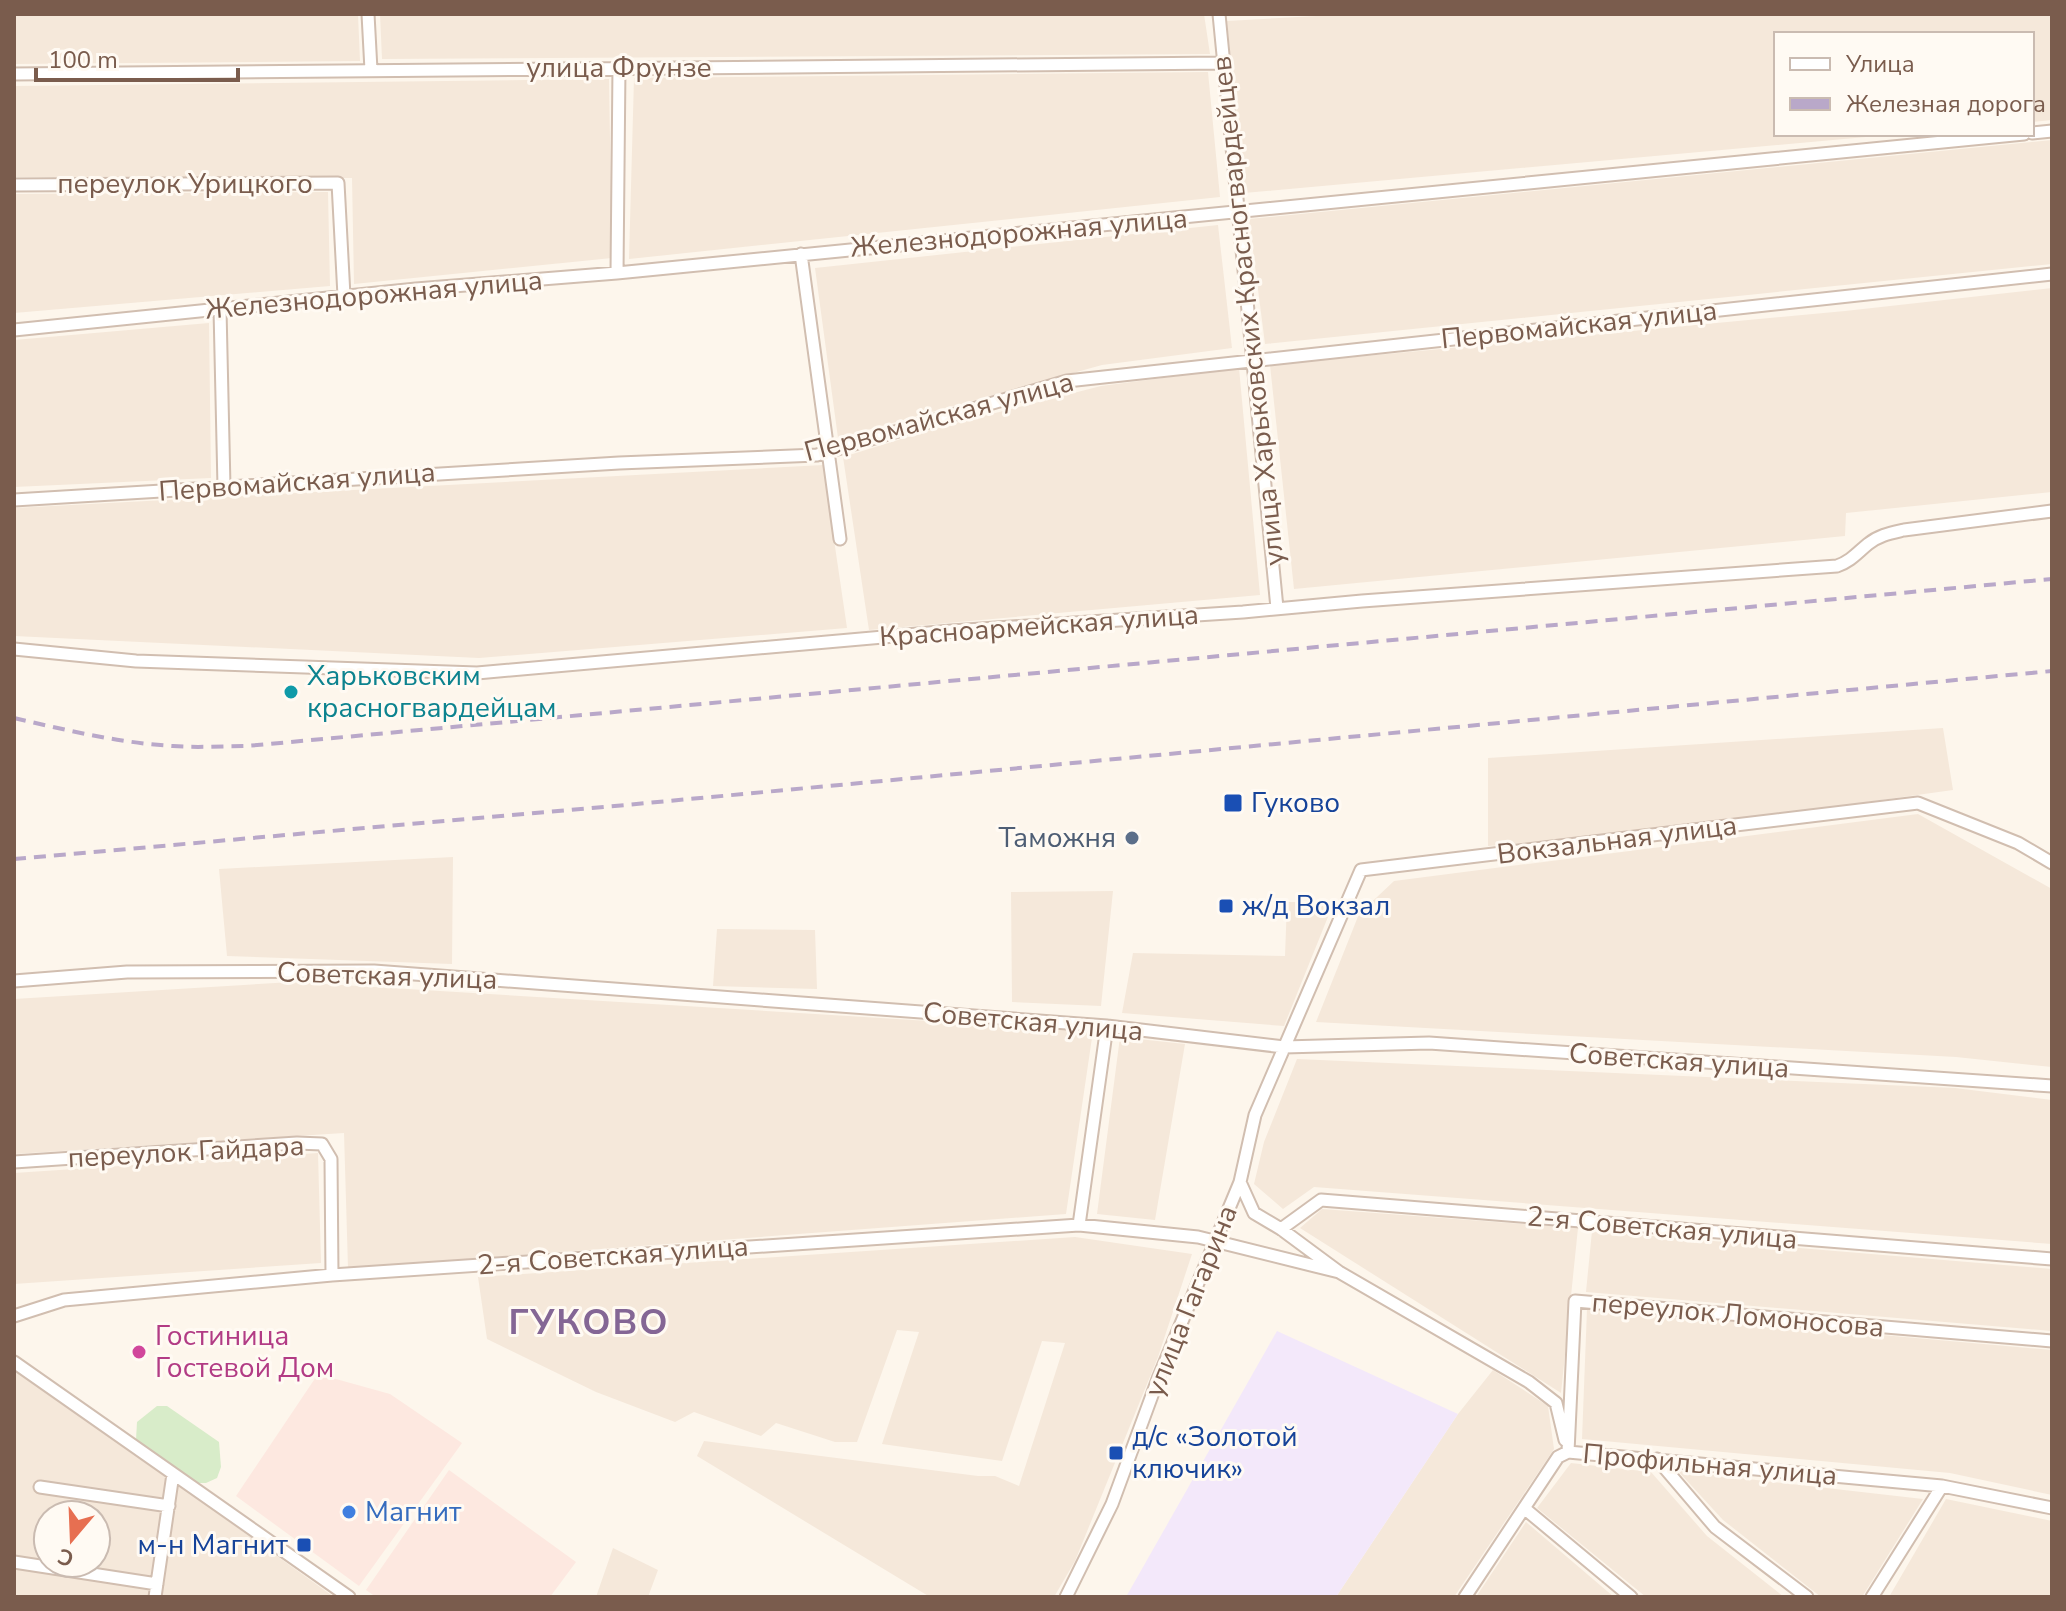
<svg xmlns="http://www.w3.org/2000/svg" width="2066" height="1611" font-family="'Nunito Sans',sans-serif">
  <rect width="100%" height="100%" fill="#fdf6ec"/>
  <!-- residential -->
  <path fill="#f5e8da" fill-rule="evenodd" d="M14,14H358L360,61L14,64Z
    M380,14H1204L1210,54L382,59Z
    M1353,14H2052V120L2032,122V34H1776V134H1899L1244,193L1227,21Z
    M1208,72L1220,197L629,259L634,78Z
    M609,79L612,258L354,284L352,178L14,177V86Z
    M2052,140V264L1265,344L1249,219Z
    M328,192L330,286L14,313V194Z
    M1218,225L1232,348L1102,365L838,438L815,268Z
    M2052,288V492L1846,513L1845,536L1294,589L1270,365L1845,311Z
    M209,323L211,478L14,487V340Z
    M1239,368L1260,595L869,630L843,457L940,427L1101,386Z
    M823,465L847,628L479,658L14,636V508Z
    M1943,728L1953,790L1599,839L1488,846V758Z
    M1918,814L2052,889V1067L1956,1057L1316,1022L1359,914L1394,881Z
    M453,857L452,964L227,956L219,869Z
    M1113,891L1101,1006L1012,1002L1011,892Z
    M1287,902H1334L1284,1026L1122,1013L1133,953L1285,956Z
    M717,929L815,930L817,989L713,986Z
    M292,982L1093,1031L1066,1214L348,1268L344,1133L14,1154V999Z
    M1120,1037L1185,1044L1155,1220L1097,1214Z
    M1297,1059L1955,1088L2052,1100V1244L1314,1187L1283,1209L1254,1184L1264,1142Z
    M318,1153L321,1263L14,1284V1173Z
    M1322,1209L1578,1228L1561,1393L1300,1228Z
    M1592,1231L2052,1269V1331L1586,1292Z
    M1075,1237L1192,1254L1158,1357L1075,1561L1054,1597H930L697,1456L704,1441L978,1476H995L1019,1486L1065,1343L1042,1341L1002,1461L882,1444L919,1332L897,1330L857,1442H835L776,1423L761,1436L694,1412L675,1422L596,1392L487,1339L478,1277Z
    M1587,1309L2052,1350V1495L1950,1473L1582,1439Z
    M14,1367L334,1597H14ZM48,1515H96V1563H48Z
    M1493,1370L1548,1406L1554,1449L1454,1597H1336L1458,1414Z
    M1571,1463L1651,1472L1707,1536L1784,1597H1646L1537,1508Z
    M1678,1471L1923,1499L1862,1597H1821L1723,1520Z
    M1946,1499L2052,1521V1597H1889Z
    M1526,1522L1614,1597H1476Z
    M613,1548L658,1570L648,1597H596Z"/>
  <!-- commercial -->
  <path fill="#fde8e0" d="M318,1374L390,1394L462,1443L359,1586L236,1496Z
    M449,1470L576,1562L550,1597H376L366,1590Z"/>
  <!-- education -->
  <path fill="#f3e8fa" d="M1277,1331L1458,1414L1336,1597H1126Z"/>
  <!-- green -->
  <path fill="#d8ecc9" d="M157,1406H167L219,1442L221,1467L217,1478L206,1483H196L136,1440L137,1422Z"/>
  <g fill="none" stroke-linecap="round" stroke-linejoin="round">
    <!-- minor casing -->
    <g stroke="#d1beb0" stroke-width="15">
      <path id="minor" d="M368,14L371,70
        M1219,14L1277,608
        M14,74L1224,63
        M2032,133L2052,131
        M14,185L338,183L344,296
        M801,254L840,539
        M617,273L619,67
        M220,309L224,487
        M14,330L416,289L617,273L2024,134
        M14,500L619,463L817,455L1067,381L2052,274
        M14,649L136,661L477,673L951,631L1243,612L1362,601L1837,566C1851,561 1857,553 1868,544C1879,535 1891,533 1904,530L2052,511
        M14,981L127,972L374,971L1107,1026L1284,1047L1429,1043L2052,1086
        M14,1162L297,1143L322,1144L331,1159L332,1275
        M1240,1182L1254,1213L1281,1229L1339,1272L1529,1382L1556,1403L1565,1440
        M1079,1225L1107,1026
        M1281,1229L1321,1200L2052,1259
        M14,1316L64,1300L332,1275L1079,1225L1198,1237L1339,1272
        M14,1362L349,1597
        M1568,1452L1575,1301L2052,1341
        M1568,1452L1942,1486L2052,1508
        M1657,1459L1715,1527L1807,1597
        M40,1487L169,1506
        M1524,1508L1631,1597
        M14,1562L157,1584
        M155,1597L173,1474
        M1066,1597L1112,1504L1158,1379L1240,1182L1255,1115L1361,870L1918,803L2018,843L2052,863
        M1465,1597L1558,1457L1568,1452
        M1872,1597L1942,1486"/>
    </g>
    <!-- minor -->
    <use href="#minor" stroke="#fff" stroke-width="11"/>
    <!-- rail -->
    <path stroke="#b9a8c9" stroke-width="4" stroke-dasharray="12 8" stroke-linecap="butt" d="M14,718C66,730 119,743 173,746C198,748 223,746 247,746L2052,579
      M14,859L626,805L2052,671"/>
  </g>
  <!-- markers -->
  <circle fill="#0f9aa8" stroke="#fffaf3" stroke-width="3" cx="291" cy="692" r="8"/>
  <g fill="#1a4fb4" stroke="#fffaf3" stroke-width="3">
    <rect x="1223" y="793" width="20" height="20" rx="4"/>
    <rect x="1218" y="898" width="16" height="16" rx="4"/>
    <rect x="1108" y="1445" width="16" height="16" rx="4"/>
    <rect x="296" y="1537" width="16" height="16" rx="4"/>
  </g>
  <circle fill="#5c6f8a" stroke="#fffaf3" stroke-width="3" cx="1132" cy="838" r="8"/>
  <circle fill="#d1479c" stroke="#fffaf3" stroke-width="3" cx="139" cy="1352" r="8"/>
  <circle fill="#3f7fe0" stroke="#fffaf3" stroke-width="3" cx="349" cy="1512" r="8"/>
  <g text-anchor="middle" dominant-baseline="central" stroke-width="6" stroke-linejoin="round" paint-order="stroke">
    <!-- street labels -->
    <g font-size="28" fill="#7a5c4d" stroke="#fffaf3">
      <text x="619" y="68">улица Фрунзе</text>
      <text x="185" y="184">переулок Урицкого</text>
      <text transform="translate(1019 233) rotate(-5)">Железнодорожная улица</text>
      <text transform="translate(374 295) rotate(-5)">Железнодорожная улица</text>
      <text transform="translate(1248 311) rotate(-96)">улица Харьковских Красногвардейцев</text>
      <text transform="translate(1579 325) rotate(-6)">Первомайская улица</text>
      <text transform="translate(939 417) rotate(-15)">Первомайская улица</text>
      <text transform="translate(297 482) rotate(-4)">Первомайская улица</text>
      <text transform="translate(1039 626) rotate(-4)">Красноармейская улица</text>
      <text transform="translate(1617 840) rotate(-7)">Вокзальная улица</text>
      <text transform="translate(387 976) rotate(2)">Советская улица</text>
      <text transform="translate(1033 1022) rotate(5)">Советская улица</text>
      <text transform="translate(1679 1061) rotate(4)">Советская улица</text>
      <text transform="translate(186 1152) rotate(-3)">переулок Гайдара</text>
      <text transform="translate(1662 1228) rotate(5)">2-я Советская улица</text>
      <text transform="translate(613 1256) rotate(-4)">2-я Советская улица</text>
      <text transform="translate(1191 1301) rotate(-68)">улица Гагарина</text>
      <text transform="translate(1738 1315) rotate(5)">переулок Ломоносова</text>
      <text transform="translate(1710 1465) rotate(5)">Профильная улица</text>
    </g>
    <!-- culture labels -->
    <g font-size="28" fill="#0d838f" stroke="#fffaf3" text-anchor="start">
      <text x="307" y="676">Харьковским<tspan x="307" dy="32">красногвардейцам</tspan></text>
    </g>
    <!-- transit labels -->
    <g font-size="28" fill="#164399" stroke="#fffaf3" text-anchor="start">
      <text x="1251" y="803">Гуково</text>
      <text x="1242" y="906">ж/д Вокзал</text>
      <text x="1132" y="1437">д/с «Золотой<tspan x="1132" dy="32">ключик»</tspan></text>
      <text x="288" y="1545" text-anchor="end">м-н Магнит</text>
    </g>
    <!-- service labels -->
    <g font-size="28" fill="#4e5e75" stroke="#fffaf3" text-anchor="end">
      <text x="1116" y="838">Таможня</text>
    </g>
    <!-- hotel labels -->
    <g font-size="28" fill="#b23c85" stroke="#fffaf3" text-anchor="start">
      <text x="155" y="1336">Гостиница<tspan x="155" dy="32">Гостевой Дом</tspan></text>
    </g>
    <!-- shop labels -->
    <g font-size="28" fill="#366cbe" stroke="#fffaf3" text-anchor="start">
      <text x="365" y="1512">Магнит</text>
    </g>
    <!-- district labels -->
    <g font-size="36" font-weight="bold" letter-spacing="2" fill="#846695" stroke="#fffaf3">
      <text x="589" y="1322">ГУКОВО</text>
    </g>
  </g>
  <!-- border -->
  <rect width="2066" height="1611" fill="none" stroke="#7a5c4d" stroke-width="32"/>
  <!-- legend -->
  <rect x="1774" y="32" width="260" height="104" fill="#fffaf3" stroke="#cabbb1" stroke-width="2"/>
  <rect x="1790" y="58" width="40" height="12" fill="#ffffff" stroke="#cabbb1" stroke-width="2"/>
  <text x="1846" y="72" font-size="24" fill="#7a5c4d">Улица</text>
  <rect x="1790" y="98" width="40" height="12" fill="#b9a8c9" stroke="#cabbb1" stroke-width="2"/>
  <text x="1846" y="112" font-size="24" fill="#7a5c4d">Железная дорога</text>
  <!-- north arrow -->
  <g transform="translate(72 1539) rotate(199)"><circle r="38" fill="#fffaf3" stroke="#cabbb1" stroke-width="2"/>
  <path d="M0-6L14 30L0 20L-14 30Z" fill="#e76f51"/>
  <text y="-12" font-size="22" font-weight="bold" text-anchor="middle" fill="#7a5c4d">С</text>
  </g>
  <!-- scale -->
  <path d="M36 68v12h202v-12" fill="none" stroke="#7a5c4d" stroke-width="4"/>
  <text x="48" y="68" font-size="24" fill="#7a5c4d" stroke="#fffaf3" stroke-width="6" paint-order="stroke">100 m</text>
</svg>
